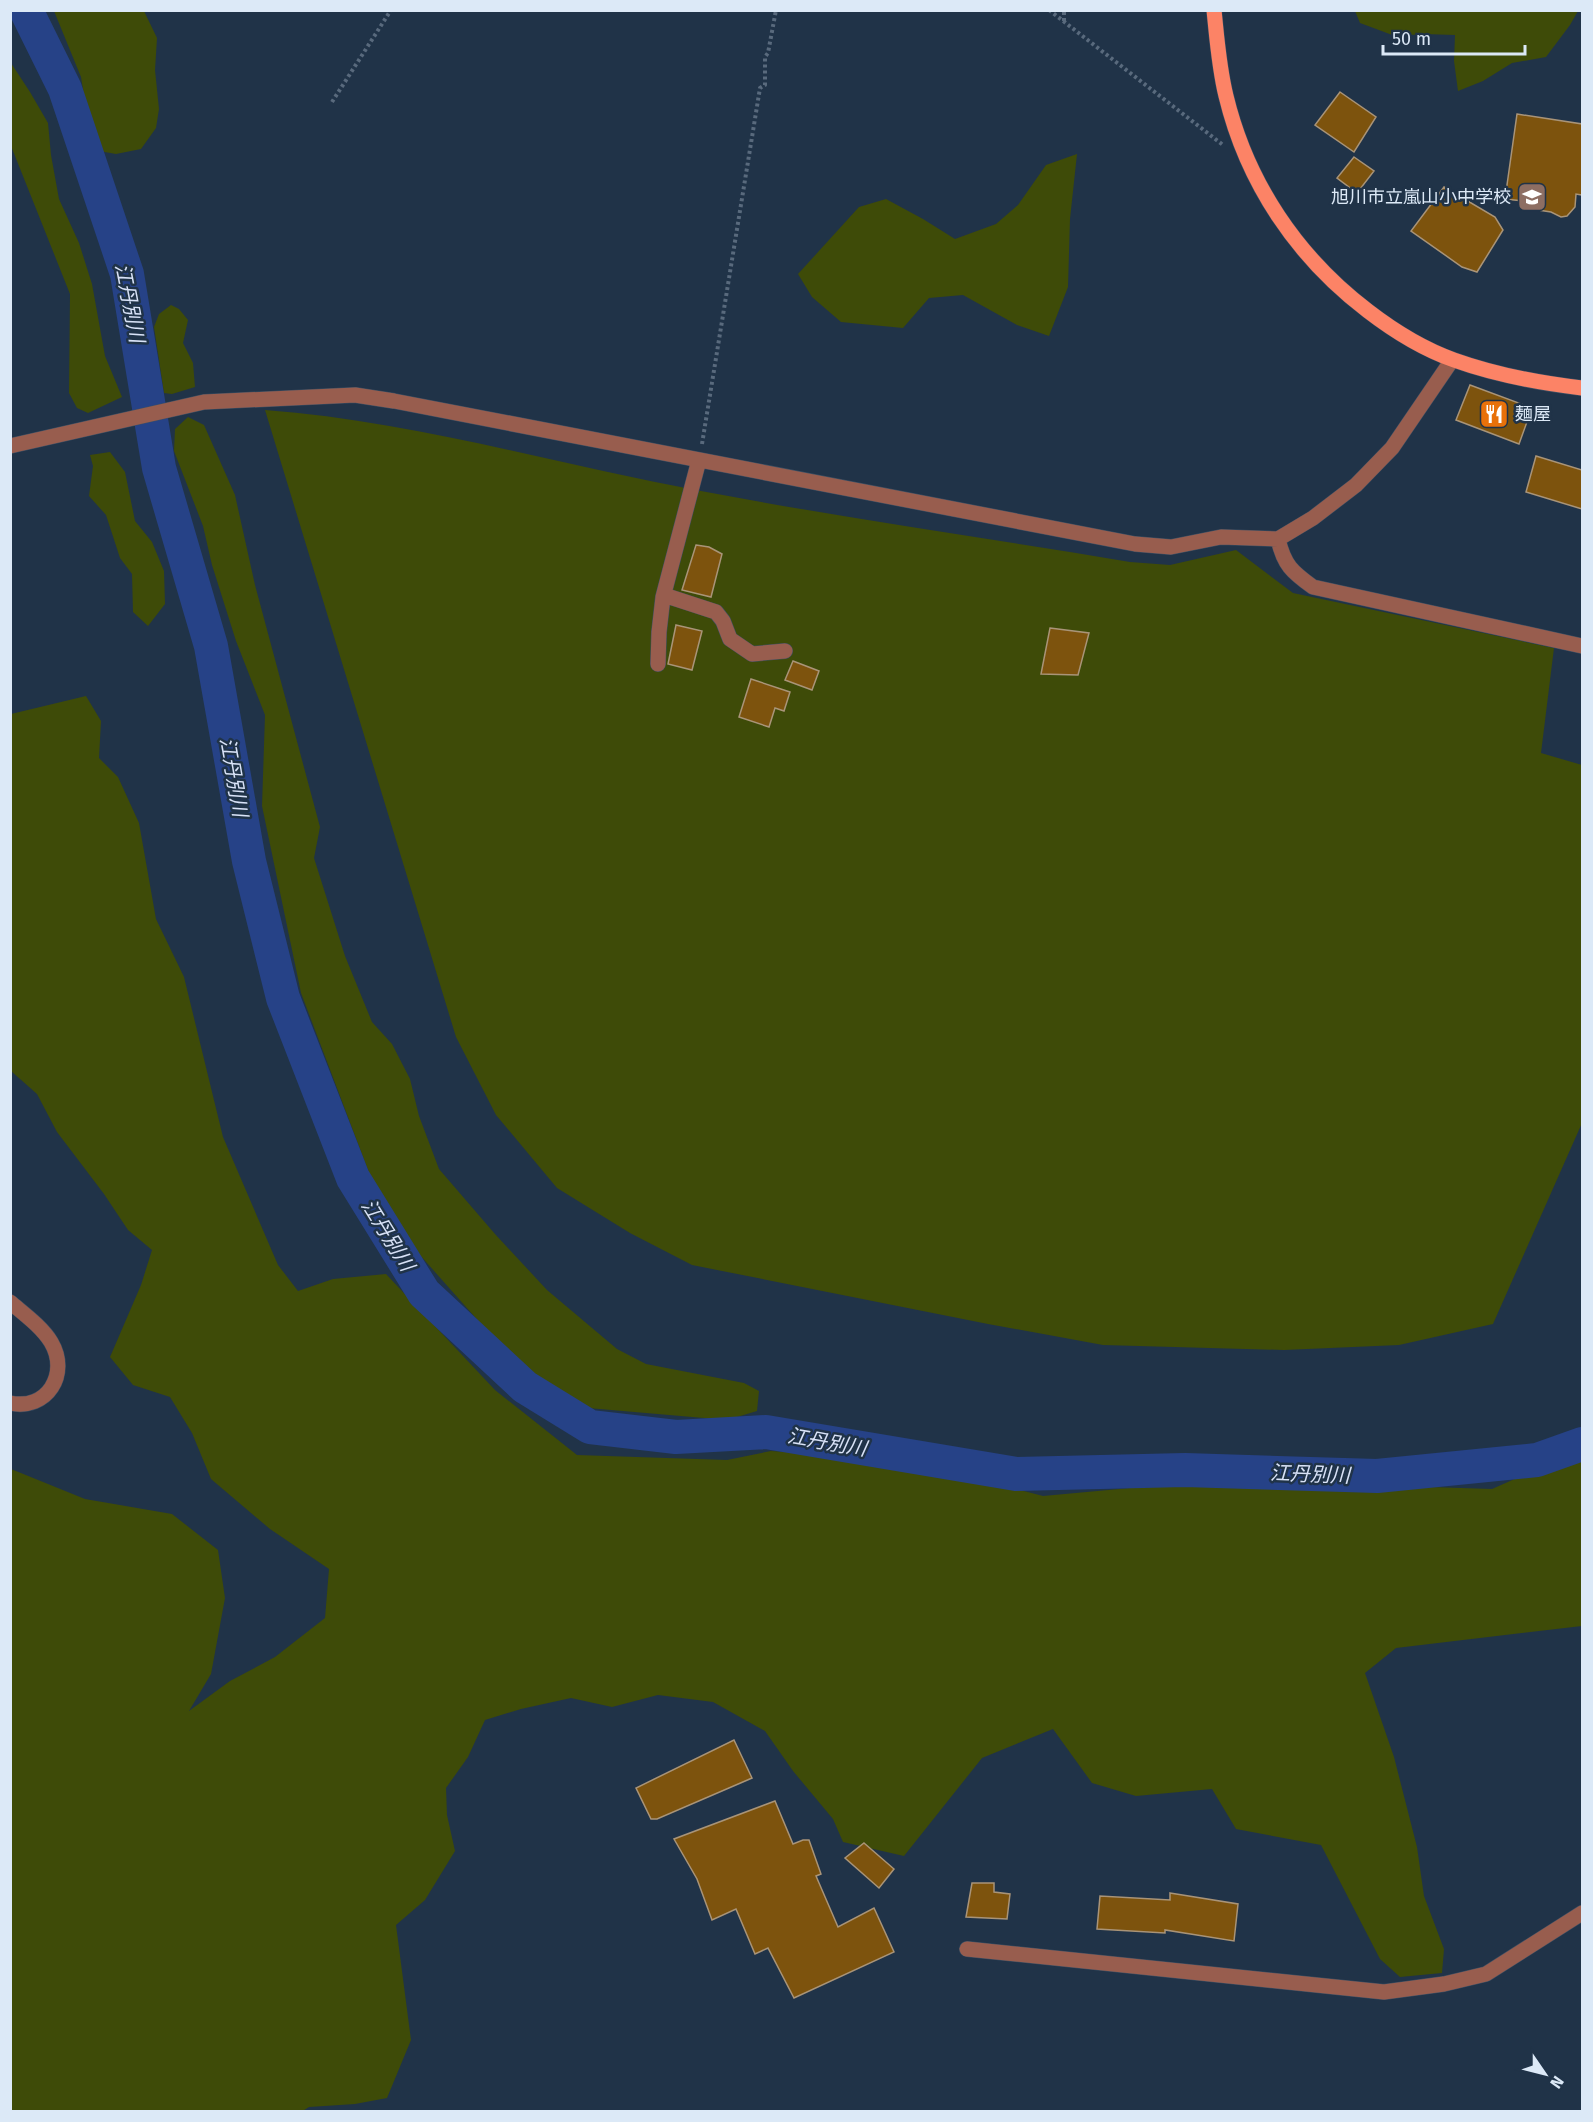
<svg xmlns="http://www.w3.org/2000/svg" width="1593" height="2122" font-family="'Fira Sans','Noto Sans JP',sans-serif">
  <rect width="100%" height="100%" fill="#203348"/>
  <!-- green -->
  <path fill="#3e4b08" d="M54,11H144L157,38L155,70L159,109L156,128L141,149L116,154L99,151L88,120L81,77Z
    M1355,11H1578L1570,25L1546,57L1512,63L1483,81L1458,91L1454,61L1455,35L1424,34L1395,36L1360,23Z
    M11,63L30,92L48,123L51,155L59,199L79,243L92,284L105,356L122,397L88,413L77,408L69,393L70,294L11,146Z
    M1077,154L1070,219L1068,287L1049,336L1017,325L963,295L929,298L903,328L841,322L812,297L798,274L859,207L886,199L923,219L955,239L996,224L1018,205L1046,165Z
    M171,305L179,309L188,320L183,343L193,363L195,387L172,394L164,393L154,327L159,314Z
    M265,410C412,421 556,464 701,491C843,518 987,538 1130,562L1170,565L1236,550L1293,593L1554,648L1541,753L1582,765V1123L1493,1324L1399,1345L1284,1350L1103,1345L988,1324L692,1265L630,1233L557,1188L496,1115L456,1037Z
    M188,417L204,425L235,495L255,585L320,827L314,858L345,956L372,1022L392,1044L410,1079L419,1116L439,1169L495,1234L547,1290L617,1349L646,1364L744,1383L759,1391L757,1411L727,1420L588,1408L530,1374L482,1325L419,1254L371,1178L301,993L262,806L265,715L236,641L212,565L203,526L174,451L175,429Z
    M110,452L125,472L135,521L152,542L164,571L165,604L148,626L133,612L132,574L120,558L106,515L89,496L93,466L90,455Z
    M86,696L101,721L99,758L118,777L139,823L156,919L184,977L223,1137L278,1265L298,1291L333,1279L386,1274L495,1390L577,1455L727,1460L771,1451L867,1458L978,1479L1043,1496L1152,1486L1335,1484L1492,1489L1542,1467L1582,1456V1626L1396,1648L1365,1673L1394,1757L1417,1847L1424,1896L1444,1949L1442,1973L1400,1977L1380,1959L1321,1845L1236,1829L1212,1789L1136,1796L1092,1783L1053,1729L982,1758L904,1856L843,1842L833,1819L793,1771L765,1731L713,1702L658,1695L612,1707L571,1698L521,1709L485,1720L468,1757L446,1788L447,1815L455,1851L425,1900L396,1925L411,2040L387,2098L355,2104L309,2107L301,2112L11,2111V1469L85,1499L172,1514L218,1550L225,1598L211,1674L189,1711L230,1681L275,1657L325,1618L329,1569L270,1529L211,1479L192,1433L170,1397L133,1385L110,1357L141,1285L152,1250L128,1230L104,1194L57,1132L37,1094L11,1071V714Z"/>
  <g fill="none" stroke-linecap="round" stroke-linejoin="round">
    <!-- river -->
    <path stroke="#264287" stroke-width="34" d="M26,10L65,89L127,274L159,468L211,646L249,861L283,998L353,1178L424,1293L525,1387L590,1427L676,1437L766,1432L1016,1474L1185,1470L1377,1476L1537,1460L1582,1444"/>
  </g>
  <!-- building -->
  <path fill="#7d530d" stroke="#a99478" stroke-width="1.5" d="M1340,92L1376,117L1354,152L1315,125Z
    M1517,114L1582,124V195L1576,194L1575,207L1567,216L1561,217L1551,212L1532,209L1533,202L1505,199Z
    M1354,157L1374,171L1357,193L1337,178Z
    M1444,187L1495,217L1503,230L1477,272L1462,267L1411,231Z
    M1470,385L1532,408L1519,444L1456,420Z
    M1536,456L1582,470V509L1526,492Z
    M696,545L709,547L722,554L711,597L682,590Z
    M676,625L702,631L692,670L668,664Z
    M1050,628L1089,633L1078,675L1041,674Z
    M793,661L819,671L812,690L785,680Z
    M751,679L790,692L784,711L775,708L769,727L739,717Z
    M734,1740L752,1778L657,1819H651L636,1788Z
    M775,1801L793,1844L803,1840H809L821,1874L816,1876L838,1927L874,1908L894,1952L794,1998L768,1948L755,1954L736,1909L712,1920L697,1879L674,1839Z
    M864,1843L894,1869L879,1888L845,1858Z
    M972,1883H994V1892L1010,1894L1007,1919L966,1917Z
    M1170,1893L1238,1904L1234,1941L1165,1930V1933L1097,1929L1100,1896L1170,1900Z"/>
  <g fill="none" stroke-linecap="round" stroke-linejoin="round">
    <!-- minor casing -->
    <g stroke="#3e5064" stroke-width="16">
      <path id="minor" d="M10,446L204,402L355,395L394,401L1135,544L1171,547L1221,537L1278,539L1313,518L1356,485L1392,448L1452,360
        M699,460L663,597H670L716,612L723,621L730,639L752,654L785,651
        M1278,539C1284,565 1292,572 1313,587L1582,646
        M658,664L659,632L663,597
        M10,1302C24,1314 42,1327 51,1342C70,1374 47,1411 10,1403
        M967,1949L1384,1992L1444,1984L1486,1974L1582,1913"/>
    </g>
    <!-- major casing -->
    <g stroke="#3e5064" stroke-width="16">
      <path id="major" d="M1214,10C1217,39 1219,68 1226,96C1247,183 1297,257 1368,311C1394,331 1423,349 1454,360C1496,375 1539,383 1582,388"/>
    </g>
    <!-- path -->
    <path stroke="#596a7d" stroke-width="4" stroke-dasharray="3 3" stroke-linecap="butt" d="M1049,10L1223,145
      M1064,21V10
      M332,102L391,10
      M702,444L760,88L765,85V57L768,53L776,10"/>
    <!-- minor -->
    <use href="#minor" stroke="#985d4e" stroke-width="15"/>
    <!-- major -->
    <use href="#major" stroke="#fc8366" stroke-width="15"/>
  </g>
  <!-- icons -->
  <defs>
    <g id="school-square" transform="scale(1.5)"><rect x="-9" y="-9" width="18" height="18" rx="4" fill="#8d6e63" stroke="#203348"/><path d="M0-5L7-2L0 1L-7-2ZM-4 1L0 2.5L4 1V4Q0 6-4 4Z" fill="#fff"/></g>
    <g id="restaurant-square" transform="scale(1.5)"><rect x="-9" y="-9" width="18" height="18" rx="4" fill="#e8710a" stroke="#203348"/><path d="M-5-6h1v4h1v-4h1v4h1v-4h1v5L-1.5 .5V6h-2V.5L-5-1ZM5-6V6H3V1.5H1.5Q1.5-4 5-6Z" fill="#fff"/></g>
  </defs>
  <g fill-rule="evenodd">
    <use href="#school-square" x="1532" y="197"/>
    <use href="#restaurant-square" x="1494" y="414"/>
  </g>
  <g text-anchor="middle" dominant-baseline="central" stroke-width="5" stroke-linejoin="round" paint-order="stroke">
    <!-- poi labels -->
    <g font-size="18" fill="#dce9f7" stroke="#203348" text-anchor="end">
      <text x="1511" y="197">旭川市立嵐山小中学校</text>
      <text x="1515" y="414" text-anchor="start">麺屋</text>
    </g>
    <!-- water labels -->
    <g font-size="20" font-style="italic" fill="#d9e3f8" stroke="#203348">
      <text transform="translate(130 303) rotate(79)">江丹別川</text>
      <text transform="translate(234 777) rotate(80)">江丹別川</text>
      <text transform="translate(388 1235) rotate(58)">江丹別川</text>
      <text transform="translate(827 1442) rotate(10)">江丹別川</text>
      <text transform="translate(1310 1474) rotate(2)">江丹別川</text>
    </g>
  </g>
  <!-- border -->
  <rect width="1593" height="2122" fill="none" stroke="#dce9f7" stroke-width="24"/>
  <!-- north arrow -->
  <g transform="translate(1545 2074) rotate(125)" stroke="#203348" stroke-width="4.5" paint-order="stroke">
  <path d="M0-4.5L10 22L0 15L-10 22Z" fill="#dce9f7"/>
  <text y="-9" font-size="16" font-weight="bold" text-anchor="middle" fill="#dce9f7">N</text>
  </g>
  <!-- scale -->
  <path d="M1383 45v9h142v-9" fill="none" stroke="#dce9f7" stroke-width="3"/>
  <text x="1392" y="45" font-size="18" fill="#dce9f7" stroke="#203348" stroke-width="4.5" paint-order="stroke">50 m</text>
</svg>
